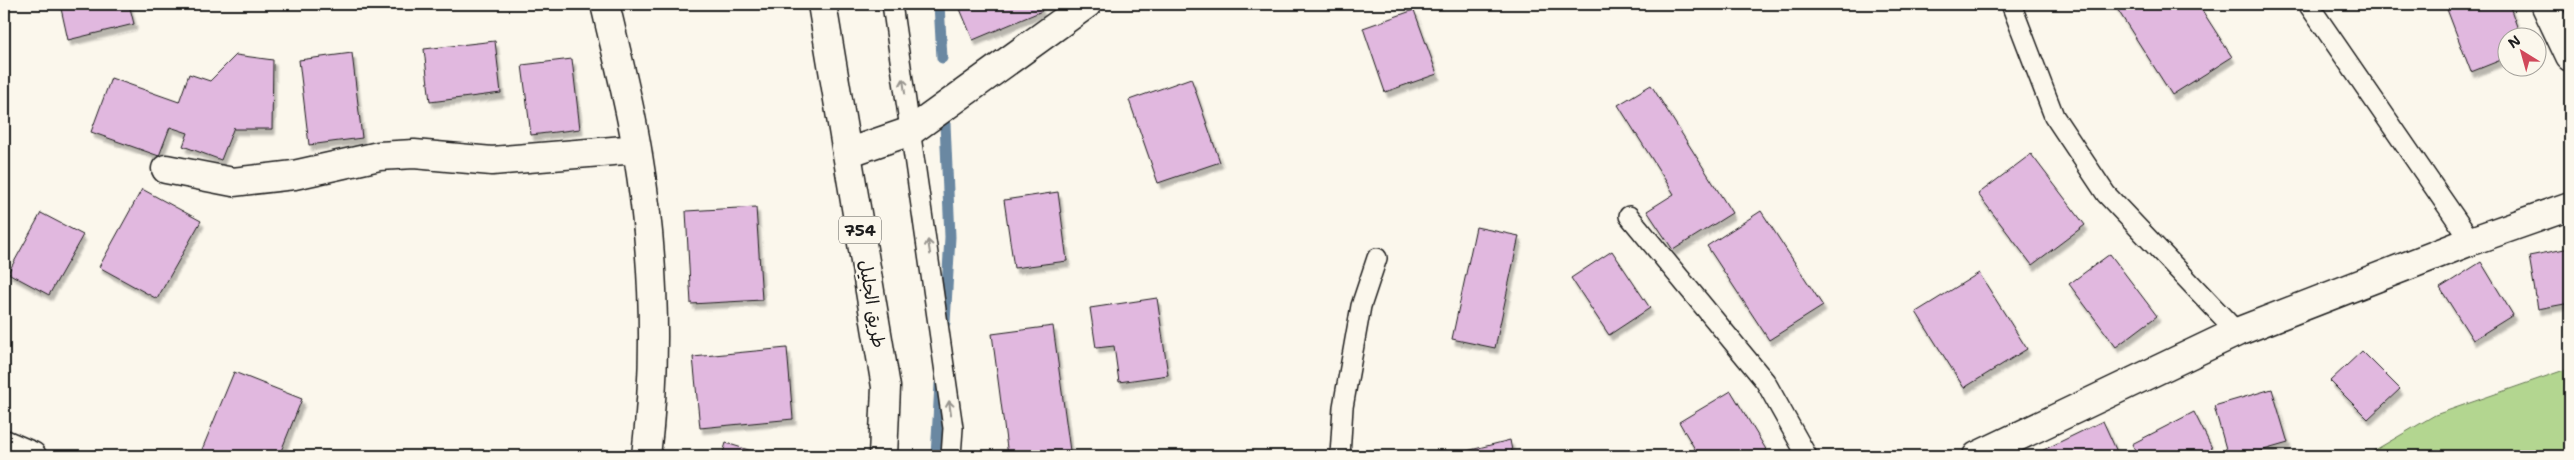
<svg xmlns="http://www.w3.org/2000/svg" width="2574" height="460" font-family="'Shantell Sans','Playpen Sans Arabic',sans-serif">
  <defs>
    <filter id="shadow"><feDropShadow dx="3" dy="5.5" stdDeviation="1" flood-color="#0004"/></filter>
  </defs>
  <rect width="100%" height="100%" fill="#fbf7ec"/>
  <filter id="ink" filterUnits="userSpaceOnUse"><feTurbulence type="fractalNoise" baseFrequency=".02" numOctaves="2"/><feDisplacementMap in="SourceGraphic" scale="10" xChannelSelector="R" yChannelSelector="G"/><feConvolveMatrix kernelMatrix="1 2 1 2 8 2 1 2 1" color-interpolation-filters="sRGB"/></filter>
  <g filter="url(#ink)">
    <!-- green -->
    <path fill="#b3d690" stroke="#687956" d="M2570,368V456H2365L2435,415Z"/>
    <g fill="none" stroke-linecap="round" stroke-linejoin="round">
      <!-- stream -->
      <path stroke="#6a88a2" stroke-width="11" d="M939,4L942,58
        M945,323L950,237L945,123
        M936,456L940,384"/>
    </g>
    <!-- building -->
    <path fill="#e1b8df" stroke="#1c1c1c" filter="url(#shadow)" d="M60,4H129L134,24L68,40Z
      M958,4H1039L1042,11L973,40Z
      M2114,4H2198L2232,57L2172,95Z
      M2445,4H2509L2521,38H2506V58L2471,72Z
      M1414,10L1437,74L1385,92L1363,28Z
      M495,41L501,93L430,102L424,49Z
      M352,53L362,138L309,145L299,60Z
      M236,55L273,60L272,129H234V127L221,160L183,146L188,133L170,127L159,156L91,132L111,78L179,102L189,74L210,81Z
      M572,59L580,129L531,135L522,65Z
      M1191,78L1220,162L1158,183L1129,100Z
      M1651,85L1732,213L1673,250L1647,211L1674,194L1618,105Z
      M2031,154L2085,225L2032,265L1978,194Z
      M142,189L201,221L157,299L99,267Z
      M1058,192L1067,261L1014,268L1004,200Z
      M756,207L762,300L691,304L686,211Z
      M1761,211L1823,306L1769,340L1707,246Z
      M41,213L83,235L49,295L8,273Z
      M1476,227L1519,236L1495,348L1452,339Z
      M2570,248V303L2538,309L2529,256Z
      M1612,251L1650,308L1609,335L1571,278Z
      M2110,254L2157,316L2116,347L2069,284Z
      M2481,262L2513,315L2473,340L2440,288Z
      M1979,273L2027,349L1964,388L1916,312Z
      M1157,298L1168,375L1119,382L1114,346L1096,348L1090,308Z
      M1053,326L1070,451L1035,456H1008L992,334Z
      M787,348L793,419L700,428L693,357Z
      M2362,351L2400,389L2368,419L2330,381Z
      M234,372L302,399L279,456H211L201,452Z
      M2272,389L2288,443L2243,456H2228L2214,406Z
      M1731,391L1770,456H1699L1679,422Z
      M2194,412L2216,456H2138L2132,444Z
      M2103,421L2119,456H2031Z
      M1510,440L1513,456H1464L1463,452Z
      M726,443L768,456H722Z"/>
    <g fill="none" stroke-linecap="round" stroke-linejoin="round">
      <!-- lane casing -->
      <g stroke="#1c1c1c" stroke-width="22">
        <path id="lane" d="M892,4L953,428L951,456
          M2011,4L2054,116L2106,194L2237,332
          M2308,4L2471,241
          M1629,216L1765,381L1807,456
          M1340,456L1343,407L1361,306L1377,258"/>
      </g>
      <!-- street casing -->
      <g stroke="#1c1c1c" stroke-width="31">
        <path id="street" d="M605,4C616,52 629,100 637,149C654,250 658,355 646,456
          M2545,4L2570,57
          M847,153L911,131L1087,4
          M166,169L233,182L294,175L379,156L414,154L492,161L637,149
          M4,444L32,456
          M1977,456L2237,332L2471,241L2570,206"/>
      </g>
      <!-- primary casing -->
      <g stroke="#1c1c1c" stroke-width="31">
        <path id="primary" d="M822,4L886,387L883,456"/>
      </g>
      <!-- lane -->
      <use href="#lane" stroke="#fbf7ec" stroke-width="19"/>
      <!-- street -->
      <use href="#street" stroke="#fbf7ec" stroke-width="28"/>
      <!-- primary -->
      <use href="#primary" stroke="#fbf7ec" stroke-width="28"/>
    </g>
    <!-- one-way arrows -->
    <defs><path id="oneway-shaft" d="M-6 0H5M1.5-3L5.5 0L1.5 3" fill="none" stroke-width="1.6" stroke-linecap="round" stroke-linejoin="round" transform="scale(1.25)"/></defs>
    <g stroke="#97948e">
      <use href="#oneway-shaft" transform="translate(904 86) rotate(-98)"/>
      <use href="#oneway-shaft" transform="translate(929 247) rotate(-99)"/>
      <use href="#oneway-shaft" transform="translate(950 408) rotate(-98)"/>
    </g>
  </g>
  <g text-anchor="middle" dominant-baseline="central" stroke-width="4.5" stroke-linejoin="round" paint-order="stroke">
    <!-- shield labels -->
    <rect fill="#fbf7ec" stroke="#5f5e5a" stroke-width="1" x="839" y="216.5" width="42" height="27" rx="4"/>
    <g font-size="16" font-weight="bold" fill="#1c1c1c">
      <text x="860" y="230">754</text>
    </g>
    <!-- street labels -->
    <g font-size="18" fill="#1c1c1c" stroke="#fbf7ec">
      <text transform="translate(872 304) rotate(81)">طريق الجليل</text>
    </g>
  </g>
  <!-- margin -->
  <rect width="2574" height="460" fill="none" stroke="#fbf7ec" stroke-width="20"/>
  <rect x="10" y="10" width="2554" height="440" fill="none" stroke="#1c1c1c" stroke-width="2" filter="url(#ink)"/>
  <!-- north arrow -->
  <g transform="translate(2522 52) rotate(323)"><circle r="24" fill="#fbf7ec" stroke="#a29f99"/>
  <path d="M0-4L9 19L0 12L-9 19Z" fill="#d1495b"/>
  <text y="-8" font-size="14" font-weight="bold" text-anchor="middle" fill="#1c1c1c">N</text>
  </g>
</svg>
